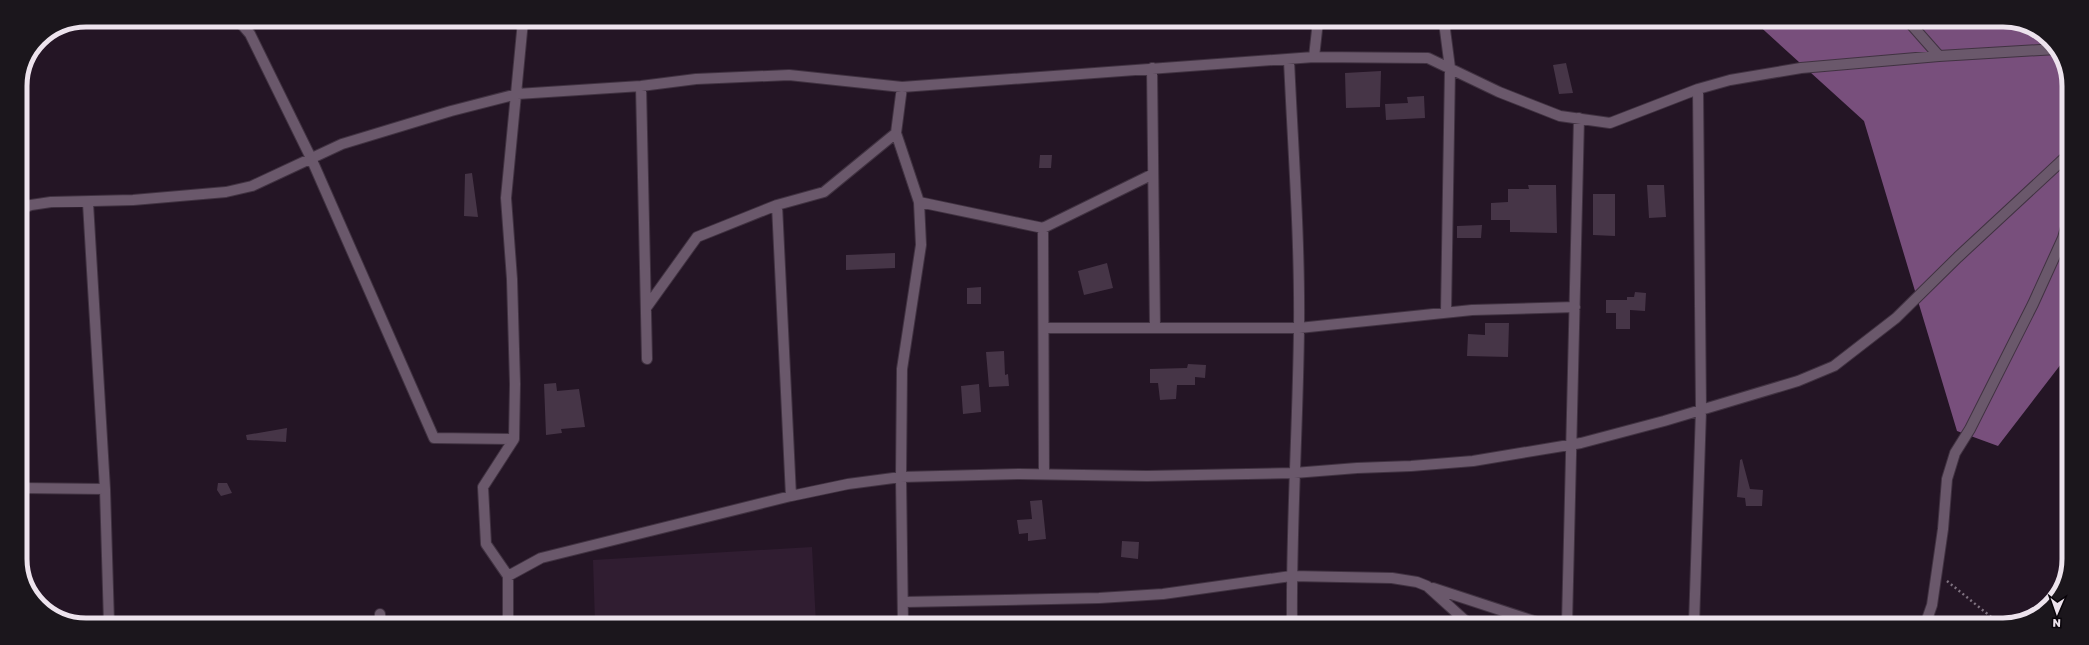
<svg xmlns="http://www.w3.org/2000/svg" width="2089" height="645" font-family="'Golos Text',sans-serif">
  <rect width="100%" height="100%" fill="#241525"/>
  <!-- built -->
  <path fill="#301d31" d="M812,547L816,624L595,623L593,560Z"/>
  <!-- water -->
  <path fill="#784f7c" d="M1755,22H2020L2055,46L2069,82L2068,355L1998,446L1957,431L1864,121Z"/>
  <!-- building -->
  <path fill="#463547" d="M1566,63L1573,93L1559,94L1553,65Z
    M1381,71L1380,107L1346,108L1345,73Z
    M1424,96L1425,118L1386,120L1385,104L1408,103L1407,97Z
    M1040,155H1052L1051,168H1039Z
    M472,173L478,217L464,216L465,174Z
    M1528,185H1556L1557,233L1510,232V220H1491V203L1508,202V189H1529Z
    M1647,185H1664L1666,217L1649,218Z
    M1593,194H1615V236L1593,235Z
    M1482,225L1481,238H1457V226Z
    M895,253V268L846,270V255Z
    M1107,263L1113,288L1084,295L1078,271Z
    M981,287V304H967V288Z
    M1635,292L1646,293L1645,311L1630,310V329H1616V313H1606V300H1627V297H1634Z
    M1485,323H1509L1508,357L1467,356L1468,334L1485,335Z
    M1004,351L1005,375L1008,374L1009,386L989,387L986,352Z
    M1188,364L1206,365L1205,378L1195,377V385H1177L1176,399L1160,400L1158,383H1150V369L1187,368Z
    M556,383L557,391L579,389L585,427L561,429L562,433L546,435L544,384Z
    M979,384L981,412L963,414L961,386Z
    M287,428L286,442L247,440L246,435Z
    M1742,459L1750,489L1763,490L1762,506H1746L1745,498L1737,497L1740,460Z
    M218,483H227L232,493L221,496L217,490Z
    M1042,500L1046,539L1028,541V533L1019,534L1017,520L1032,519L1030,501Z
    M1122,541L1139,542L1138,559L1121,557Z"/>
  <g fill="none" stroke-linecap="round" stroke-linejoin="round">
    <!-- minor casing -->
    <g stroke="#403241" stroke-width="12">
      <path id="minor" d="M238,20L250,34L311,158L434,438L514,439
        M1444,22L1450,68L1446,313
        M1909,22L1939,56
        M1314,57L1318,21
        M1289,60C1293,149 1300,239 1299,328C1298,427 1291,525 1292,624
        M1152,68L1155,328
        M641,86L647,359
        M902,87L896,133L919,202L921,245L902,369L901,477L903,624
        M919,202L1043,228L1153,174
        M88,203L105,489L109,623
        M777,205L791,496
        M20,209L31,205L51,202L133,200L226,192L252,186L342,144L451,111L517,94L641,86L696,79L789,75L902,87L1314,57L1428,58L1499,92L1560,116L1610,123L1698,89L1730,80L1801,68L1939,56L2057,49
        M1043,228L1044,474
        M646,308L697,237L777,205L824,192L896,133
        M1044,328H1299L1472,310L1575,307
        M20,488L105,489
        M508,576L541,558L791,496L848,484L901,477L1019,474L1147,476L1294,473L1357,468L1411,466L1473,461L1581,443L1664,421L1798,381L1834,366L1896,318L1958,257L2069,154
        M1433,588L1543,624
        M904,602L1099,598L1163,594L1291,576L1392,578L1417,582L1427,586L1469,624
        M380,614V623
        M508,623V576L486,544L483,487L514,439L515,384L512,279L506,198L523,21
        M1567,624L1579,118
        M1694,625L1701,410L1698,89
        M1925,625L1932,605L1943,529L1947,479L1955,453L1970,429L2033,304L2063,238L2068,220"/>
    </g>
    <!-- path -->
    <path stroke="#7e717f" stroke-width="2.5" stroke-dasharray="2 3" stroke-linecap="butt" d="M1947,581L2001,625"/>
    <!-- minor -->
    <use href="#minor" stroke="#6a586b" stroke-width="10"/>
  </g>
  <!-- crop -->
  <path d="M0 0H2089V645H0ZM86 27H2003A59 59 0 0 1 2062 86V559A59 59 0 0 1 2003 618H86A59 59 0 0 1 27 559V86A59 59 0 0 1 86 27Z" fill="#1b161c" fill-rule="evenodd"/>
  <path fill="none" stroke="#ede3ed" stroke-width="5" d="M86 27H2003A59 59 0 0 1 2062 86V559A59 59 0 0 1 2003 618H86A59 59 0 0 1 27 559V86A59 59 0 0 1 86 27Z"/>
  <!-- north arrow -->
  <g transform="translate(2057 613) rotate(182)" stroke="#09040a" stroke-width="3" paint-order="stroke">
  <path d="M0-3L7 15L0 10L-7 15Z" fill="#ede3ed"/>
  <text y="-6" font-size="11" font-weight="bold" text-anchor="middle" fill="#ede3ed">N</text>
  </g>
</svg>
